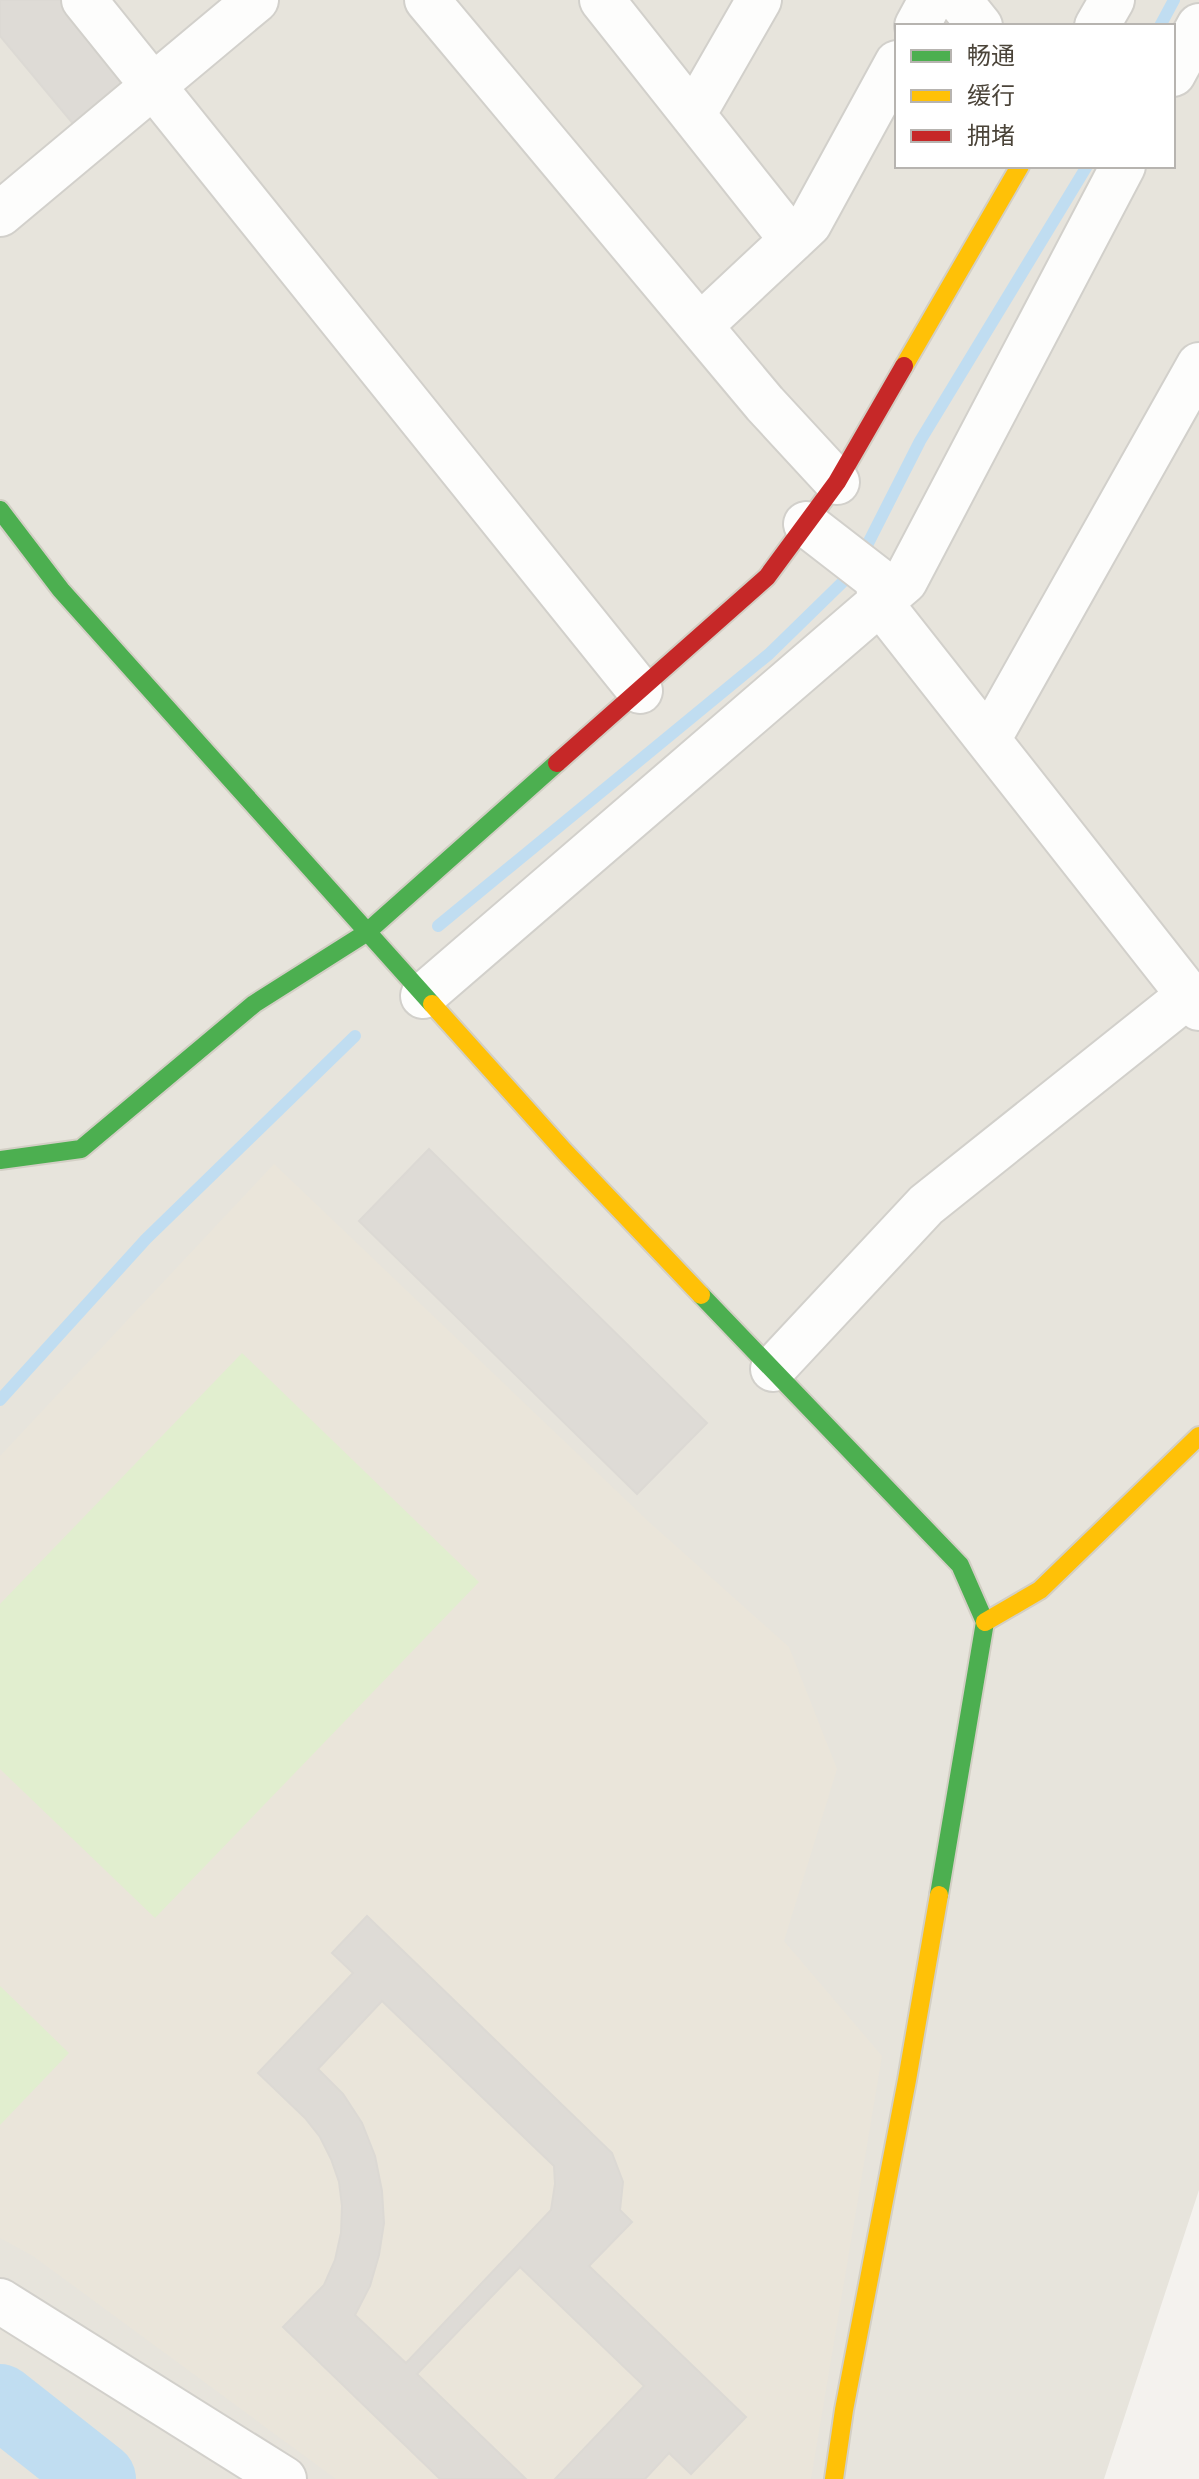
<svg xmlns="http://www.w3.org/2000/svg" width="1199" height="2479" font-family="'Noto Sans','Noto Sans SC',sans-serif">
  <rect width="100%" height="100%" fill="#f4f2ee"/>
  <!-- residential -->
  <path fill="#e7e4dc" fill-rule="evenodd" d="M0,0H1199V2190L1104,2479H0ZM897,26H1173V166H897Z"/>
  <!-- education -->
  <path fill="#eae5da" d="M274,1164L649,1522L789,1647L837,1769L784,1941L882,2056L811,2479H336L33,2256L0,2238V1456Z"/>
  <!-- green -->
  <path fill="#e1eecf" d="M242,1353L479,1582L155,1918L0,1769V1604Z
    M0,1986L69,2053L0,2125Z"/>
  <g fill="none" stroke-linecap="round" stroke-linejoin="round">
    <!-- stream -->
    <path stroke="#c0ddf1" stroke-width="12" d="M1160,26L1174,0
      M438,926L769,654L854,571L920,441L1087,166
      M0,1400L146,1239L355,1036"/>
    <!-- river -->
    <path stroke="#c0ddf1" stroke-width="74" d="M0,2401L99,2479"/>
  </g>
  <!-- building -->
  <path fill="#dedbd6" stroke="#dcd9d4" stroke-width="2" fill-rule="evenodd" d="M0,0H69L134,78L75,126L0,36Z
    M429,1149L707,1423L637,1494L359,1221Z
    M367,1916L612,2153L623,2182L620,2210L632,2222L589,2266L746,2417L691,2474L669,2453L645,2479H555L644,2386L520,2267L417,2374L526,2479H440L283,2327L324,2285L335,2260L341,2233L342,2206L339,2182L331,2159L320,2137L305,2118L258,2073L353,1973L332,1953ZM382,2001L554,2166L555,2184L551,2210L406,2363L355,2315L370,2286L379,2255L384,2223L382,2191L375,2156L362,2123L343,2094L318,2069Z"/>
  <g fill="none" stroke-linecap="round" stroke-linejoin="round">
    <!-- street casing -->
    <g stroke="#d2d0cb" stroke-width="48">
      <path id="street" d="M84,0L640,691
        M427,0L765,404L837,482
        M602,0L792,240
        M959,0L980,26
        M917,26L931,0
        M1097,26L1112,0
        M1173,74L1199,26
        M693,115L759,0
        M0,214L256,0
        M700,326L809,224L897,63
        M806,524L877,579L881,604L1199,1008
        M988,740L1199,365
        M423,996L905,581L1123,166
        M773,1369L926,1205L1189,995
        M0,2301L284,2479"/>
    </g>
    <!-- fast casing -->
    <g stroke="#d3cfc5" stroke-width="22">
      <path id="fast" d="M0,510L61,590L432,1004
        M0,1160L81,1149L254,1004L366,933L557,763
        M701,1295L960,1565L985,1622L939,1895"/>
    </g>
    <!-- slow casing -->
    <g stroke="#d3cfc5" stroke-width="22">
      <path id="slow" d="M904,366L1020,166
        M432,1004L565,1152L701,1295
        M985,1622L1040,1590L1199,1436
        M834,2479L844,2410L907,2080L939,1895"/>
    </g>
    <!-- jam casing -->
    <g stroke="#d3cfc5" stroke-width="22">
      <path id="jam" d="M557,763L767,577L837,482L904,366"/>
    </g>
    <!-- street -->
    <use href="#street" stroke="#fdfdfc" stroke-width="44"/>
    <!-- fast -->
    <use href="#fast" stroke="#4caf50" stroke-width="18"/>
    <!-- slow -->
    <use href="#slow" stroke="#ffc107" stroke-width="18"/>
    <!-- jam -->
    <use href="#jam" stroke="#c62828" stroke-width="18"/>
  </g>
  <!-- legend -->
  <rect x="895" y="24" width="280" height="144" fill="#ffffff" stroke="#b7b4b0" stroke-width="2"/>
  <rect x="911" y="50" width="40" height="12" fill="#4caf50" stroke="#b7b4b0" stroke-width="2"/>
  <text x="967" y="64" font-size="24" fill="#4b4439">畅通</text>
  <rect x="911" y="90" width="40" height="12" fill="#ffc107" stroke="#b7b4b0" stroke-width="2"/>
  <text x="967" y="104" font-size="24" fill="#4b4439">缓行</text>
  <rect x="911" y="130" width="40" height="12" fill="#c62828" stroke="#b7b4b0" stroke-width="2"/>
  <text x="967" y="144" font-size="24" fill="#4b4439">拥堵</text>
</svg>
